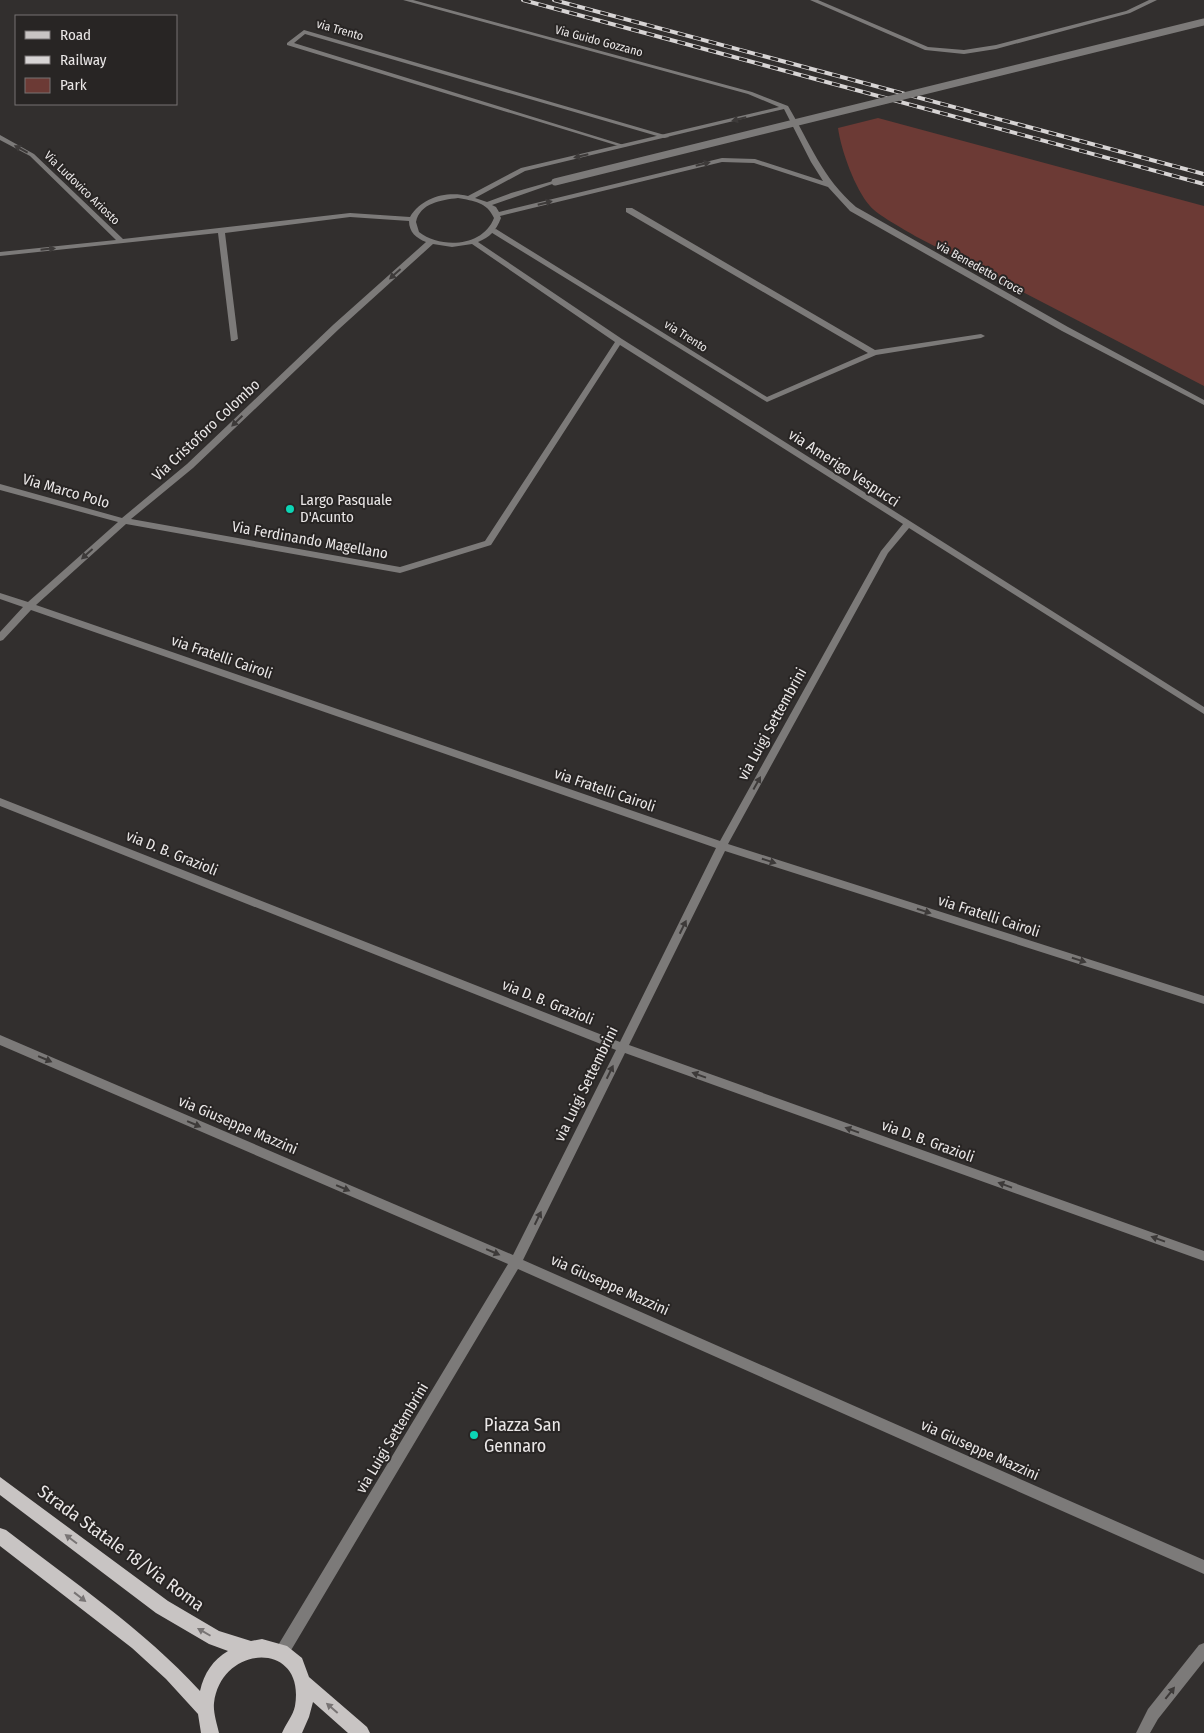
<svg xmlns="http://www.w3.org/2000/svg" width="1204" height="1733" font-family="'Fira Sans Condensed',sans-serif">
  <rect width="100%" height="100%" fill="#322f2e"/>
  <!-- green -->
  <path fill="#6c3a35" d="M878,118L1204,206V386L915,236C904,229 877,215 870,206C855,189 841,150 838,128Z"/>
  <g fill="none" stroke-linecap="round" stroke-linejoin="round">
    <!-- lane -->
    <path fill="#7c7a79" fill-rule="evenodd" d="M304,30L668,136L669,137L664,138L305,34L294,43L627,146L622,147L287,45V43Z
      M626,208H632L875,350L981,334L985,336L981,338L876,355L767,402L489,231L496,229L767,397L868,353L626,212Z"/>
    <!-- street -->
    <path fill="#7c7a79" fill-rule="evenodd" d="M403,0H413L752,92L788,106C810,143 822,178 856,207L1068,327L1204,400V405L1062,331L850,211L828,187L754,163L722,162L500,216L501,218C496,231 490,237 478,242L622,339L1204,707V714L909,528L888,553L728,844L1204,996V1004L725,851L629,1045L1204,1251V1261L625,1053L523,1260L1204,1560V1574L518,1269L287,1657L282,1659L277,1657L275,1652L277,1647L508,1264L0,1045V1035L513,1255L616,1050L0,806V798L620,1042L716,848L31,610L3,640L0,641V632L23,607L0,599V593L28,602L118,522L0,490V484L122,518L187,464L333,325L426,242C416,238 409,232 409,221L350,217L225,233L238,339L234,341H231L218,233L0,256V252L116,240L30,156L0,140V135L34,154L123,239L350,213L410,217C422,197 447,191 468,196L521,168L779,107L748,94ZM784,109L811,162L823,181L755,159L722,158L499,212L496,207L492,205L558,182L553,181L511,193L487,202L475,198L525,171ZM458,198C474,201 487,202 494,218C483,247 441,249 419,232L416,222C420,203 441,200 458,198ZM433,244L452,247L472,244L615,342L485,541L400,567L131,519L193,468L339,329ZM620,345L903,524L881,551L720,841L36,605L126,524L400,573L491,545Z
      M810,0H818L928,47L964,50L996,45L1126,11L1149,0H1157L1130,13L996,49L964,54L925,50Z
      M1204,1643V1661L1158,1719L1150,1733H1136L1148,1709L1199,1645Z"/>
    <!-- primary -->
    <path fill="#c8c4c3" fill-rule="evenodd" d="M0,1477L168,1601L219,1631L251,1641L262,1639L287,1646L302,1658L309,1677L367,1727L370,1733H348L313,1702L309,1717L302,1733H282C286,1723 293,1716 295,1706C306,1640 221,1644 214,1703C213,1712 217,1724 219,1733H201L198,1714L166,1679L132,1648L0,1546V1528L6,1530C72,1581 143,1629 200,1691C204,1673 213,1660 228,1651L209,1644L156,1613L0,1495Z"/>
    <!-- rail casing -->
    <g stroke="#d7d4d4" stroke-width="4">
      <path id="rail" d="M523,0L1204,184
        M554,0L1204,174"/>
    </g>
    <!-- rail -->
    <use href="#rail" stroke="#282524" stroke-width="2.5" stroke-dasharray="8" stroke-linecap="butt"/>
    <!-- street-bridge -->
    <path stroke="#7c7a79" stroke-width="7" d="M555,182L1204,22"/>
  </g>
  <!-- one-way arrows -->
  <defs><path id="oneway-solid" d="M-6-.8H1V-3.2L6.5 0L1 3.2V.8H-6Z" transform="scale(1.25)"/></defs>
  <g fill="#3d3a39">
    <use href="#oneway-solid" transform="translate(739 119) rotate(166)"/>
    <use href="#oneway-solid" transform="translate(21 149) rotate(-152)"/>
    <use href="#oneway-solid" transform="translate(581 156) rotate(167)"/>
    <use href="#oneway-solid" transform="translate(703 164) rotate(-14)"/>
    <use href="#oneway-solid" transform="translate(545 203) rotate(-14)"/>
    <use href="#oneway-solid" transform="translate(48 249) rotate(-6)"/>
    <use href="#oneway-solid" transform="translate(395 274) rotate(138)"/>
    <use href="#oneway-solid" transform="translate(237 421) rotate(136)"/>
    <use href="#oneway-solid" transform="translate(87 554) rotate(138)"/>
    <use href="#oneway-solid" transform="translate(757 783) rotate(-61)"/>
    <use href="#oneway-solid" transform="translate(769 861) rotate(18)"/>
    <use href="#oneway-solid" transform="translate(924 911) rotate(18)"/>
    <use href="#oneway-solid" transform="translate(683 927) rotate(-64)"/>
    <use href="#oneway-solid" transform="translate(1079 960) rotate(18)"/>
    <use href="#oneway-solid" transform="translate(45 1059) rotate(23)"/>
    <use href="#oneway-solid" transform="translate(610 1072) rotate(-64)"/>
    <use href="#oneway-solid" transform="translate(699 1075) rotate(-160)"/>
    <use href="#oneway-solid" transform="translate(194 1124) rotate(23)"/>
    <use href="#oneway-solid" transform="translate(852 1130) rotate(-160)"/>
    <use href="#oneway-solid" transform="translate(1005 1185) rotate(-160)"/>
    <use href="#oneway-solid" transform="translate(343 1188) rotate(23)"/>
    <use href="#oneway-solid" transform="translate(538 1218) rotate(-64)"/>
    <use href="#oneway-solid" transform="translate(1158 1239) rotate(-160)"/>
    <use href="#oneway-solid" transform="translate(493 1252) rotate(23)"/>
    <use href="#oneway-solid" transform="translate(1170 1693) rotate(-52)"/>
  </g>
  <g fill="#787474">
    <use href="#oneway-solid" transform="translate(71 1539) rotate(-143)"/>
    <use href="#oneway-solid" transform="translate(80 1597) rotate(38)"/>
    <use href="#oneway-solid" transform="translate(204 1632) rotate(-150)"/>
    <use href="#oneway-solid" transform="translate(332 1708) rotate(-139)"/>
  </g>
  <!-- markers -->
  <g fill="#0cd5b5" stroke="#282524" stroke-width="2">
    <circle cx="290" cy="509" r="5"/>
    <circle cx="474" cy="1435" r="5"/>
  </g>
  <g text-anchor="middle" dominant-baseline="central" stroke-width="4" stroke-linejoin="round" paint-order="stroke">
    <!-- far-street labels -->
    <g font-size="12" fill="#eae7e7" stroke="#282524">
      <text transform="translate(340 30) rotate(16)">via Trento</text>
      <text transform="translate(599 41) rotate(15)">Via Guido Gozzano</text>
      <text transform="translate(82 188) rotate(44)">Via Ludovico Ariosto</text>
      <text transform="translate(980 268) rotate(29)">via Benedetto Croce</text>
      <text transform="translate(686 336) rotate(32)">via Trento</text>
    </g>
    <!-- street labels -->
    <g font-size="15" fill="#eae7e7" stroke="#282524">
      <text transform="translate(206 430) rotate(-43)">Via Cristoforo Colombo</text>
      <text transform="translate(844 468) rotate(33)">via Amerigo Vespucci</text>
      <text transform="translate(66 491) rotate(16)">Via Marco Polo</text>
      <text transform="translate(310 540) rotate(10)">Via Ferdinando Magellano</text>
      <text transform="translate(222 657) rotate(19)">via Fratelli Cairoli</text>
      <text transform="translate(772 724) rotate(-61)">via Luigi Settembrini</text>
      <text transform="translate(605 790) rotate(19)">via Fratelli Cairoli</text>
      <text transform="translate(172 853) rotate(22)">via D. B. Grazioli</text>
      <text transform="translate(989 916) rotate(18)">via Fratelli Cairoli</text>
      <text transform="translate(548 1002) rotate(22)">via D. B. Grazioli</text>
      <text transform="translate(586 1084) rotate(-64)">via Luigi Settembrini</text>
      <text transform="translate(238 1125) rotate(23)">via Giuseppe Mazzini</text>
      <text transform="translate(928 1141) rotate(20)">via D. B. Grazioli</text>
      <text transform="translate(610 1285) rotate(24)">via Giuseppe Mazzini</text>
      <text transform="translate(392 1438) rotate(-59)">via Luigi Settembrini</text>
      <text transform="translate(980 1450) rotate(24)">via Giuseppe Mazzini</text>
    </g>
    <!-- poi labels -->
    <g font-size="15" fill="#eae7e7" stroke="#282524" text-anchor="start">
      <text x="300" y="500">Largo Pasquale<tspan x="300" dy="17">D'Acunto</tspan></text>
    </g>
    <!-- near-poi labels -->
    <g font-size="18" fill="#eae7e7" stroke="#282524" text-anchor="start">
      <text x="484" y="1425">Piazza San<tspan x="484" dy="21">Gennaro</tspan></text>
    </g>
    <!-- near-street labels -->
    <g font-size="18" fill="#eae7e7" stroke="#282524">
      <text transform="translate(121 1548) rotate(36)">Strada Statale 18/Via Roma</text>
    </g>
  </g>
  <!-- legend -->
  <rect x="15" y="15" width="162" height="90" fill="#282524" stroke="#767372"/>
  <rect x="25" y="31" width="25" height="8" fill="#c8c4c3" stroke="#767372"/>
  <text x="60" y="40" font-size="15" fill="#eae7e7">Road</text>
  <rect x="25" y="56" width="25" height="8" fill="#d7d4d4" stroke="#767372"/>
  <text x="60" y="65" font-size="15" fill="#eae7e7">Railway</text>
  <rect x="25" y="78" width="25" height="15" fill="#6c3a35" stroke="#767372"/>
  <text x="60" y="90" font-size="15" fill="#eae7e7">Park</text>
</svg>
